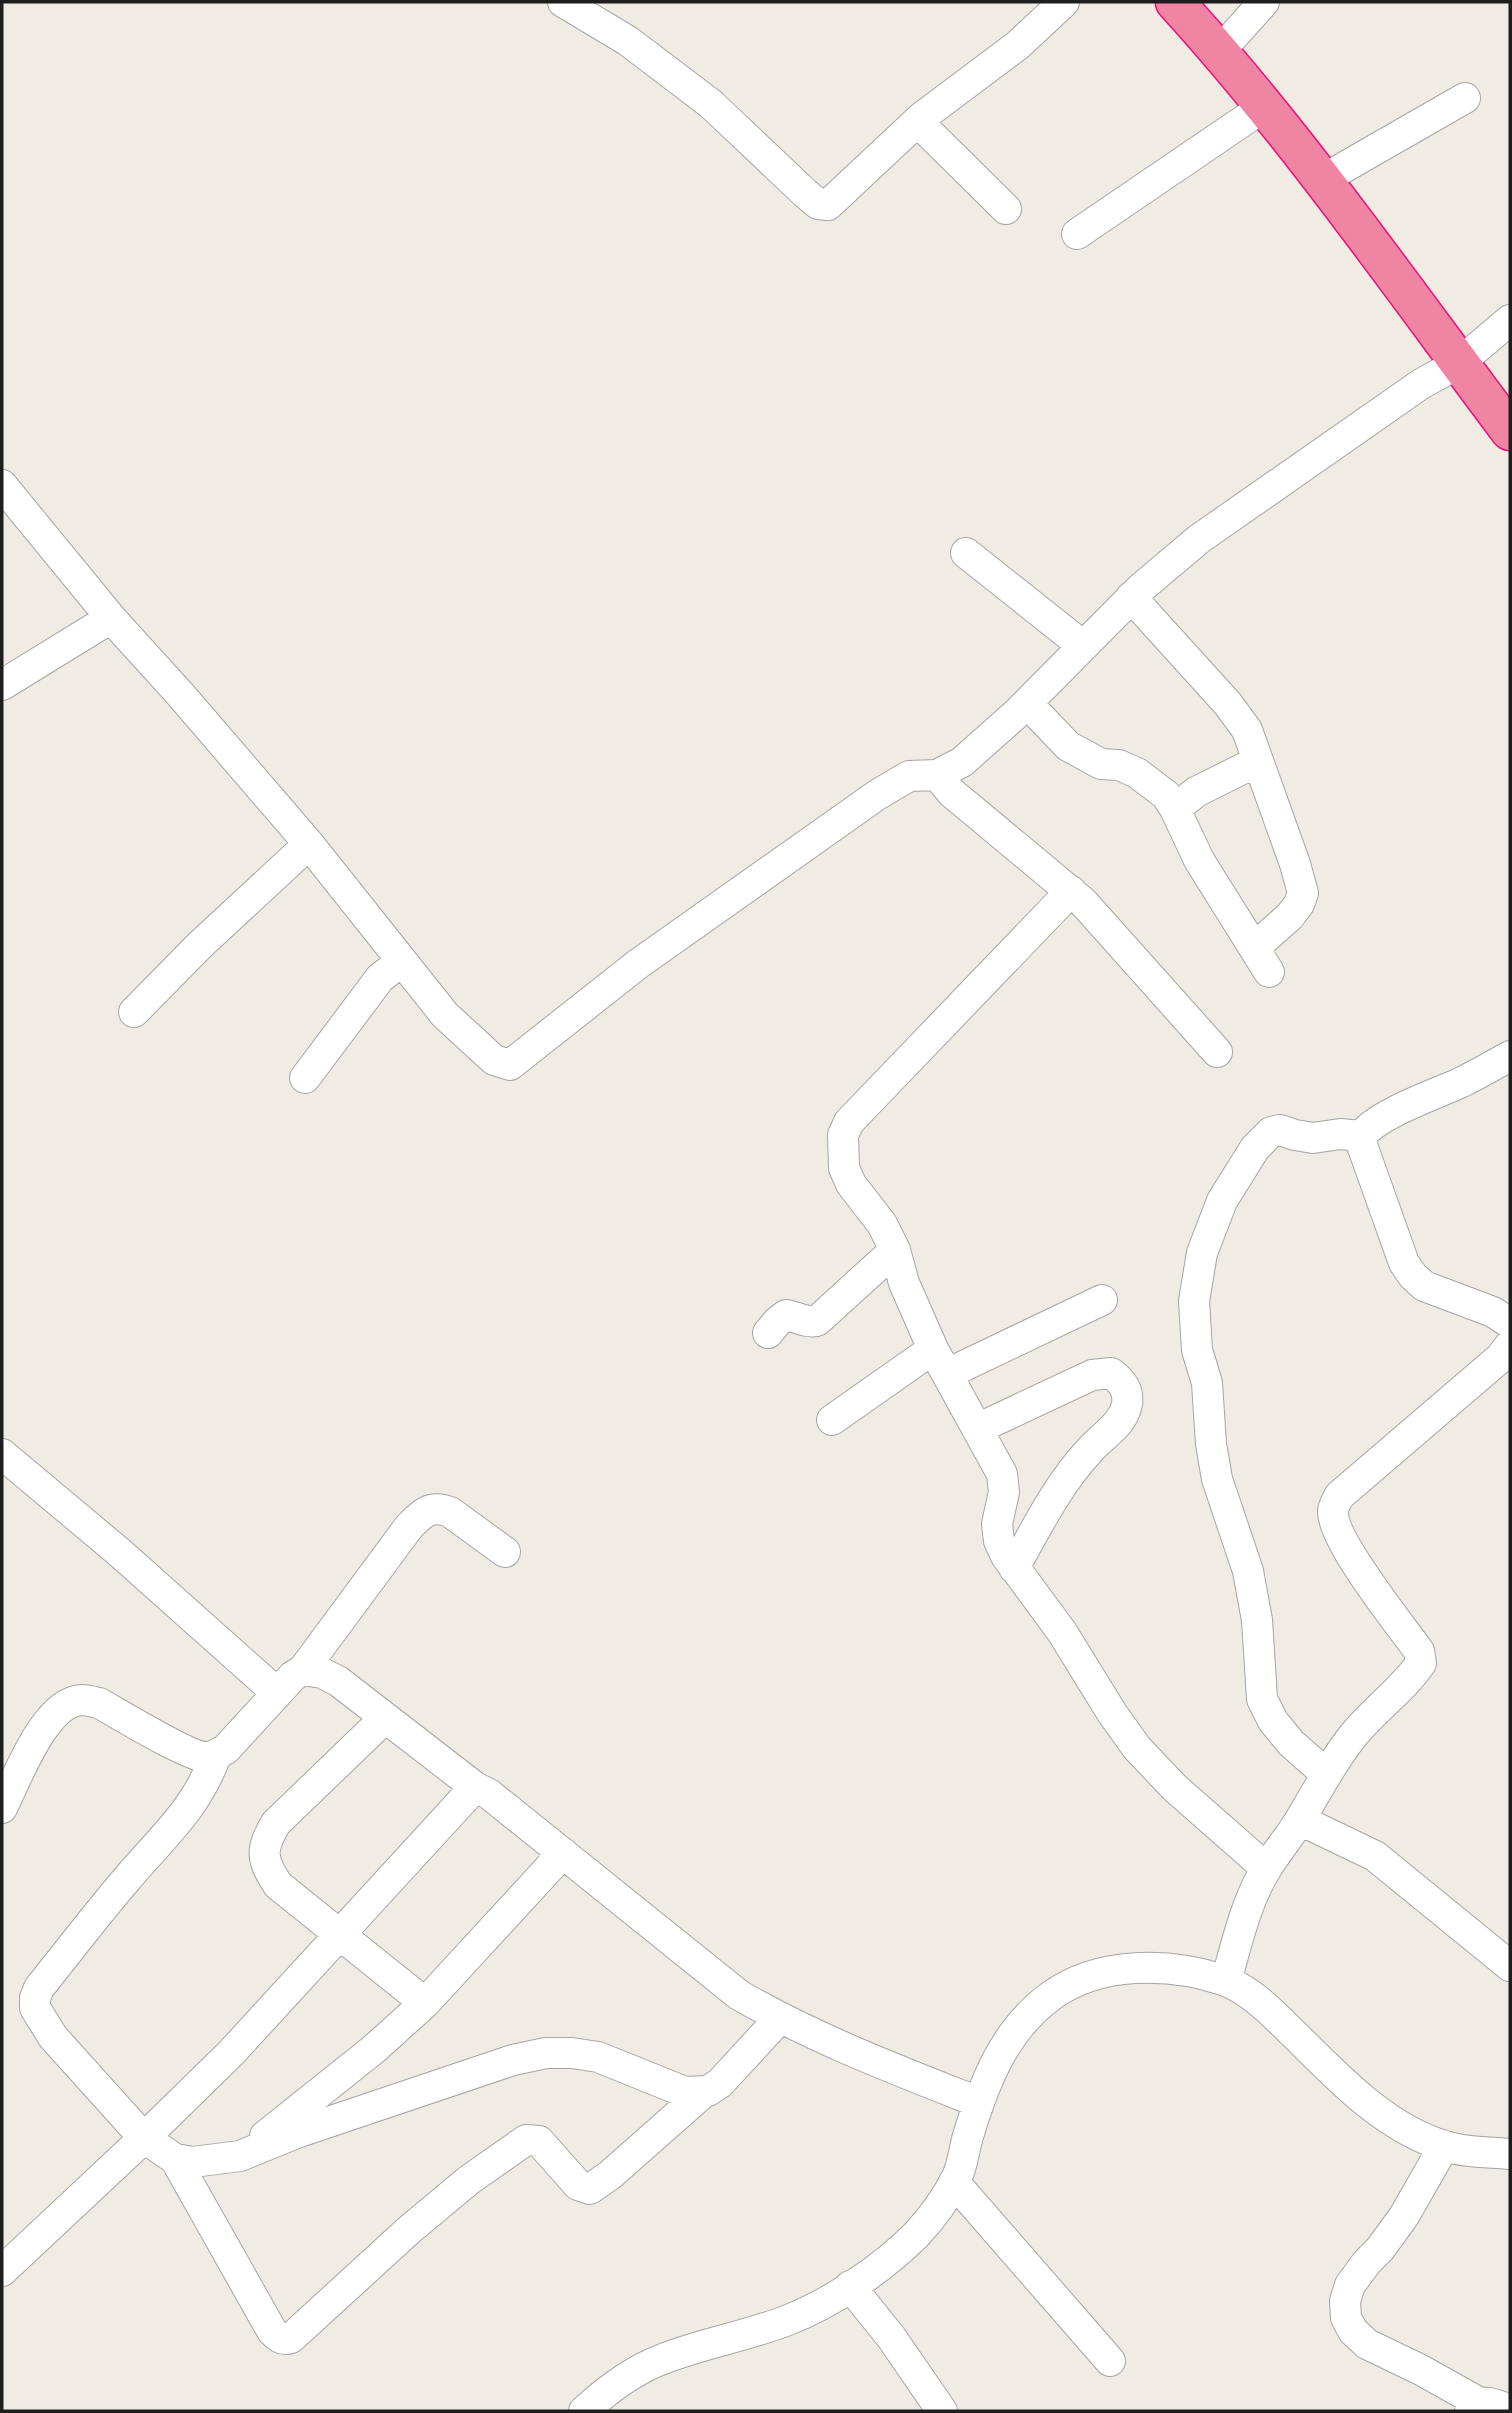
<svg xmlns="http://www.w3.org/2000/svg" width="1512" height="2413" font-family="'Varela Round',sans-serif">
  <rect width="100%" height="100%" fill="#f0ebe3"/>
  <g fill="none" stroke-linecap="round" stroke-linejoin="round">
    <!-- minor casing -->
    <g stroke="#a5a5a5" stroke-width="32">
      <path id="minor" d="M563,2L628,41L711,104L805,193L818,204L828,205L922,117L1018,45L1064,2
        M1220,51L1264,2
        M918,122L1006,209
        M1322,180L1465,98
        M1077,234L1265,106
        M2,485L111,618L2,685
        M966,553L1083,646
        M1131,597L1228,704L1247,730L1295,864L1303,893L1299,904L1290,916L1254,948
        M111,618L180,694L309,844L445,1015L494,1060L510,1065L638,964L877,795L909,776L937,775L962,762L1016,714L1141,588L1199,539L1421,384L1459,363L1510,320
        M1027,703L1068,746L1101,764L1119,765L1137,773L1166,795L1175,809L1199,860L1269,972
        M937,775L952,793L1083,902L1217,1052
        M1175,809L1196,792L1258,761
        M1071,891L849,1122L843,1135L844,1168L851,1184L882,1224L895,1250L904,1283L933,1349L1002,1474L1004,1492L997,1524L999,1541L1006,1556L1062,1632L1112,1713L1137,1748L1175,1788L1266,1868
        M134,1012L200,945L309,844
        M1510,1056C1494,1065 1478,1074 1462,1082C1434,1095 1379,1113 1361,1136L1363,1148L1404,1263L1413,1276L1424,1286L1493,1312L1510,1323
        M305,1078L380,978L402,961
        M768,1333L777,1322L786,1315C798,1317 805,1323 817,1321L895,1250
        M947,1374L1102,1300
        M832,1420L933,1349
        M977,1429L1092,1375L1111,1373C1122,1381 1129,1390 1127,1404C1123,1425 1103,1435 1090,1450C1058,1484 1037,1527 1014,1568
        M2,1454L119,1552L276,1692
        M303,1670L408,1528C421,1514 430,1504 450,1512L505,1552
        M384,1719L276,1823C260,1850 261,1859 278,1885L425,2003
        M1325,1773L1291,1743L1273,1721L1262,1699L1257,1620L1248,1571L1217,1479L1211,1444L1207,1383L1197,1350L1194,1301L1202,1253L1222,1201L1255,1148L1271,1132L1280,1130L1295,1135L1313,1138L1340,1134L1361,1136
        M475,1787L231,2053L144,2138L175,2159L193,2162L240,2156L299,2132L513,2060L546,2053H572L598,2057L685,2092L708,2091L720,2083L780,2018
        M2,1808C17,1778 45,1701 82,1700C87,1700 94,1702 99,1703C119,1714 189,1757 206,1757C214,1757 220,1752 226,1749L293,1676L303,1670L322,1673L338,1681L475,1787L489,1794L739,1995C815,2039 897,2070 978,2102
        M1300,1820L1375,1856L1510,1966
        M1226,1981C1237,1943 1246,1900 1268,1866C1278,1850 1291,1835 1301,1818C1318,1790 1332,1762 1352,1737C1373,1710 1402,1691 1421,1663L1419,1651C1401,1626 1331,1539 1333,1511C1333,1507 1337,1500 1339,1496L1500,1358L1510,1345
        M265,2136L374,2049L425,2003L563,1853
        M1444,2146L1404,2216L1380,2249L1367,2262L1350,2285L1345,2301L1346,2318L1353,2331L1367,2344L1421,2370L1480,2403
        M175,2159L272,2331C278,2337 282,2341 291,2338L409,2230L469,2180L526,2140L539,2141L578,2185L590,2189L610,2175L704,2092
        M954,2182L1110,2361
        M2,2271L144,2138L53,2037L35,2008V1998L39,1988C68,1952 96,1915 126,1880C162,1837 196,1810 216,1755
        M850,2286L891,2337L942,2411
        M584,2411C607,2390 633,2370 663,2359C703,2343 748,2336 788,2320C832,2303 883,2268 916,2235C932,2218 947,2197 957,2177C963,2164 964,2149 968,2136C984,2083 1004,2030 1051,1996C1099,1961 1169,1962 1223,1980C1252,1990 1276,2017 1298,2038C1340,2080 1387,2129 1445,2146C1466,2153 1489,2152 1510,2154
        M1470,2411C1484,2397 1493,2404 1510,2410"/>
    </g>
    <!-- highway casing -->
    <g stroke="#eb1374" stroke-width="41">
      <path id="highway" d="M1175,2C1297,136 1401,286 1510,431"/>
    </g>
    <!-- minor -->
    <use href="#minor" stroke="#fff" stroke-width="30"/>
    <!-- highway -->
    <use href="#highway" stroke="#ef84a3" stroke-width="38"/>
  </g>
  <!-- border -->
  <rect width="1512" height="2413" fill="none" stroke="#1e1e1e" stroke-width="7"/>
</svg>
